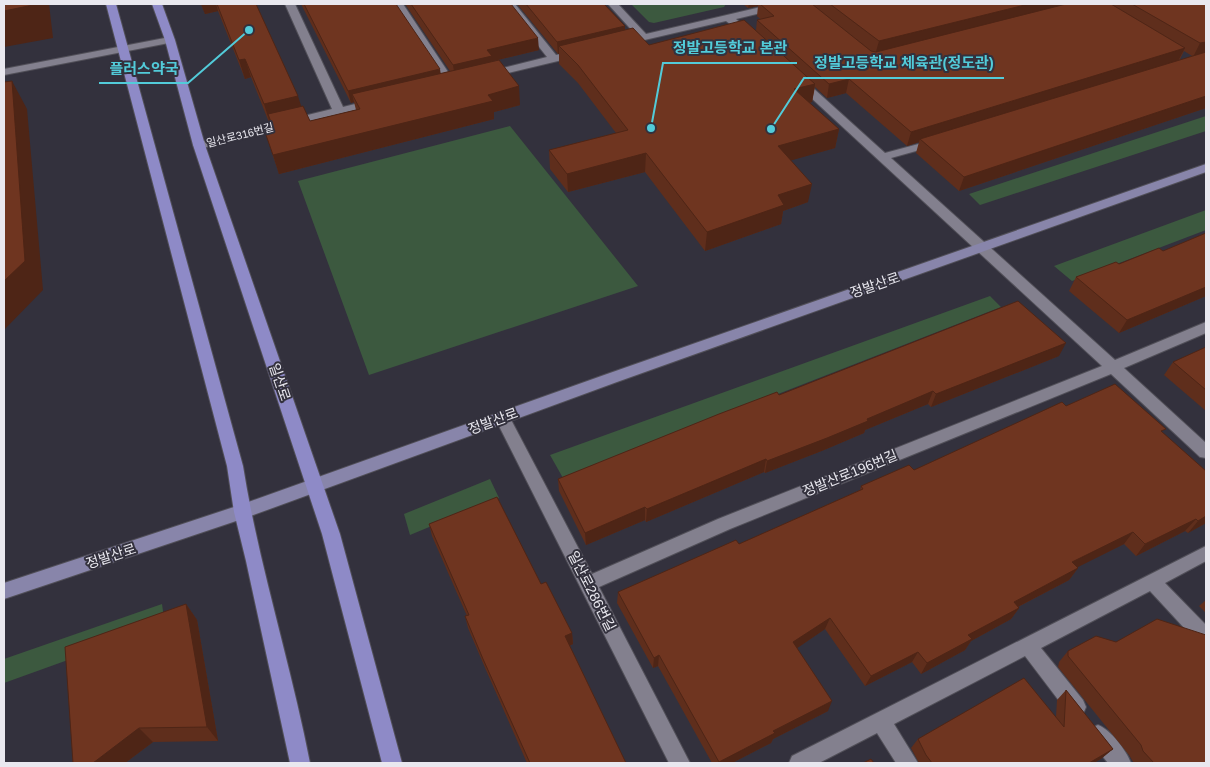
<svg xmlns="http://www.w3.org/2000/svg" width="1210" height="767" font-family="Helvetica,'Noto Sans KR',sans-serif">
  <rect width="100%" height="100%" fill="#33313d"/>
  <!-- green -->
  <path fill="#3c593f" d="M631,4H726L724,7L654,23L649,22Z
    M1206,116V131L980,205L969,194Z
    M510,126L638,286L369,375L298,181Z
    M1206,210V230L1072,281L1054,266Z
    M990,296L1001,307L563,478L550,455Z
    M490,479L499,498L410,535L404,514Z
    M162,604L165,625L4,683V659Z"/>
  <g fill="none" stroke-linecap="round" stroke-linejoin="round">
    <!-- lane casing -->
    <g stroke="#514f58" stroke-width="2">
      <path id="lane" d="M170,37L174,38V42L4,75V69Z"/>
    </g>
    <!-- street casing -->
    <g stroke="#514f58" stroke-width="2">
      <path id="street" d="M285,4H295L343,107L375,99L381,102L379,104L199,149L195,147L193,145L195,143L332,109Z
        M393,4H403L456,84L455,86H447Z
        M505,4H515L556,55L579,50L584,53L583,55L487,78L483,77L482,75L483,73L547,57Z
        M608,4H618L646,34L774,4H791L789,6L736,19L754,35L749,38L726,21L623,45L618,42L619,40L637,36Z
        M799,78L803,79L885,153L937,139L941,140L943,142L941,144L891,158L1115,360L1206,322V333L1124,368L1206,443V458L1200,457L1111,374L730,529L599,587L690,763H669L495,418L498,414L503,412L508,414L592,574L718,519L1102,366L795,83L794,81L795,79Z
        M1206,546V561L1165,583L1206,625V647L1199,644L1150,591L1041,648L1083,700L1086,707L1083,714L1076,717L1069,714L1025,656L894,724L918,763H896L877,733L819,763H789L792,756Z
        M1098,725C1111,730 1126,750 1131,763H1108L1091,742L1088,735L1091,728Z"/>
    </g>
    <!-- secondary casing -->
    <g stroke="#514f58" stroke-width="2">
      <path id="secondary" d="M1206,164V172L617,382L248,517L4,599V583L240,505L607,374Z"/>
    </g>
    <!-- primary casing -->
    <g stroke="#514f58" stroke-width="2">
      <path id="primary" d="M106,4H116L243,466C259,566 291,664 310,763H290L246,561L234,512L227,466Z
        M152,4H162L175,40L205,145L340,534L402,763H382L322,534L193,145L165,40Z"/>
    </g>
    <!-- lane -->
    <use href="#lane" fill="#83808e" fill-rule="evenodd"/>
    <!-- street -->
    <use href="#street" fill="#83808e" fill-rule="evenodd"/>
    <!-- secondary -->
    <use href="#secondary" fill="#8885aa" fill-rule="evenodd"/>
    <!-- primary -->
    <use href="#primary" fill="#8e8ac7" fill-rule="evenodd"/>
  </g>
  <!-- wall -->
  <path fill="#5f2e1c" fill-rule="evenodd" d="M201,4H256L301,107L310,121L356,110L354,102L351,103L301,4H396L441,74L450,71L405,4H511L539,50L493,61L520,105L494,112V119L279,174L265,132L272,130L251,77L245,79L218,11L205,14Z
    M517,4H604L625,26V30L649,45L756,30L757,20H761L757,16L758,6L748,8L743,4H1206V108L959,191L916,153L919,142L907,146L846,93L827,98L815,87L812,102L809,103L839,129L835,148L791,160L808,202L783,211L781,224L705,251L645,172L568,192L550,169L549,150L616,133L578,83L559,64V54H558ZM1184,51L1192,56L1179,61Z
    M1206,233V296L1119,333L1069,291L1076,277L1163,251Z
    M1206,347V411L1164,375L1173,362Z
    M1059,356L931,407L928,404L865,430L864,433L824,450L765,473L764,472L646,522L645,520L586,545L559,491L558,479L779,395Z
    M1066,406L1163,433L1206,471V523L1188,533L1185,531L1136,556L1124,544L1077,567L1078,568L1069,580L1018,607L1019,608L1011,619L971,641L965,650L921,674L912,662L865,686L825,629L797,648L828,711L773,739L771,743L732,763H712L658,666L653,668L617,603L618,592L739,544L860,490L861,486L914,470Z
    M429,524L541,584L572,633L573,644L569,646L626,763H527L486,670L468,628L465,616H467L432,536Z
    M1206,600V613L1199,606Z
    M186,604L197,620L218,741L153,742L125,763Z
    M1068,651L1206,763H1134L1132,760L1129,755L1058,667L1059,662Z
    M1066,690L1113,749L1102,758L1094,763H919L911,748L918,739L1056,717L1057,700Z"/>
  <!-- shaded-wall -->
  <path fill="#4e2516" d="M38,4H49L53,38L4,47V11Z
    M201,4H216L218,11L205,14Z
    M749,4H758V6L748,8Z
    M1029,4H1077L875,55L879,41Z
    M625,26V38L559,46V54H558L557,42Z
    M538,38L539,50L493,61L455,78L453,65L487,50Z
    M1206,42V54L1193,57L1200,43Z
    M1185,48L1178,61L920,139L919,142L907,146L911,132Z
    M245,59L251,77L245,79L239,60Z
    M440,69L442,82L352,94L354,102L351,103L348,91Z
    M849,79L846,93L827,98L829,84Z
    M12,81L27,109L43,290L4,330V281Z
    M815,84L812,102L791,108L794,89Z
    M519,86L520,105L494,112V119L279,174L273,155Z
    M298,96L304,115L268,114L270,123L264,104Z
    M1206,96V108L959,191L964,177Z
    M839,129L835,148L775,165L778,146Z
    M646,153L645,172L568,192L567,174Z
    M812,184L808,202L783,211L781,224L705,251L707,232L778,195Z
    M1206,287V296L1119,333L1127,320Z
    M1066,343L1059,356L931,407L936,394Z
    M933,391L928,404L865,430L864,433L824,450L765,473L767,461Z
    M766,459L764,472L646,522L647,509Z
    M645,507V520L586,545L585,533Z
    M1206,516V523L1188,533L1198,521Z
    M1196,519L1185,531L1136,556L1145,544Z
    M1133,532L1124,544L1064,574L1072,562Z
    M1078,568L1069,580L1006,613L1014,602Z
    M186,604L197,620L218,741L207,727Z
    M1019,608L1011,619L971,641L965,650L921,674L927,663L968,635Z
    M830,618L825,629L790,653L793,642Z
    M572,633L573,644L566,647L565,636Z
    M918,652L912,662L865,686L871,676Z
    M659,655L658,666L653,668L654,658Z
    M832,701L828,711L773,739L771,743L732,763H719V762L773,731Z
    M139,728L153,742L125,763H93Z
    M1113,749L1102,758L1094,763H1089Z"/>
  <!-- building -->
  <path fill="#6f3520" stroke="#4e2516" d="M4,4H38L4,11Z
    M217,4H256L298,96L264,104L245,59L239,60Z
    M304,4H396L440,69L348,91Z
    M411,4H511L538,38L487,50L492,56L453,65Z
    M526,4H604L625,26L557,42Z
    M760,4H812L871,51L876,52L1066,4H1111L1185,48L911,132L849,79L829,84L757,20L774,16Z
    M830,4H1029L879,41Z
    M1132,4H1206V42L1200,43Z
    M744,20L815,84L794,89L839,129L778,146L812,184L778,195L784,205L707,232L646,153L567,174L549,150L628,130L578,65L559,46L633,28L649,45Z
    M1206,52V96L964,177L920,139Z
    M499,60L519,86L488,95L493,101L273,155L265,132L274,130L268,114L303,106L310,121L360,109L352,94Z
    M12,81L25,261L4,281V82Z
    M1206,233V287L1127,320L1076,277L1116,262L1119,264L1159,248L1163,251Z
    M1018,301L1066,343L936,394L933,391L867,419L868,421L827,438L767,461L766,459L647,509L645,507L585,533L558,479L719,414L777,392L779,395Z
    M1206,347V390L1173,362Z
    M1115,384L1166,429L1161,431L1206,471V516L1198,521L1196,519L1145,544L1133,532L1072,562L1078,568L1014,602L1019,608L968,635L972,639L927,663L918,652L871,676L830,618L793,642L832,701L773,731L775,733L719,762L659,655L654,658L618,592L736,540L739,544L863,489L861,486L909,465L914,470L1062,402L1066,406Z
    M497,497L541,584L546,582L572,633L565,636L626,763H530L483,659L465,616L469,615L429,524Z
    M186,604L207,727L139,728L93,763H73L65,647Z
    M1157,619L1206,635V763H1154L1143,751L1141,745L1068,656V651L1096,636L1116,642Z
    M1024,678L1064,727L1066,690L1113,749L1089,763H932L926,755L918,739Z
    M871,759L874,763H863Z"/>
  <g text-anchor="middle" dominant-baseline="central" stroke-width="4" stroke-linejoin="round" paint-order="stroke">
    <!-- far-street labels -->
    <g font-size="11" fill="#e9e8ef" stroke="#33313d">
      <text transform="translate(240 135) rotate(-14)">일산로316번길</text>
    </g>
    <!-- street labels -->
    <g font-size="14" fill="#e9e8ef" stroke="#33313d">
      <text transform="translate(875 285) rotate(-19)">정발산로</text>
      <text transform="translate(280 382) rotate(71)">일산로</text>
      <text transform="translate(493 421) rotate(-20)">정발산로</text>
      <text transform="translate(850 473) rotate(-22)">정발산로196번길</text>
      <text transform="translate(111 556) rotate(-18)">정발산로</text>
      <text transform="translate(592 591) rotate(63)">일산로286번길</text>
    </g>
  </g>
  <!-- callouts -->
  <path fill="none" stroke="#52cbd9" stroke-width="2" d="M651 128L663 63H797M771 129L804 78H1004M249 30L188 83H99"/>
  <g fill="#52cbd9" stroke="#33313d" stroke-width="2">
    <circle cx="651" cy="128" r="5"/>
    <circle cx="771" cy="129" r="5"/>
    <circle cx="249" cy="30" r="5"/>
  </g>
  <g font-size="15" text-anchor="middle" font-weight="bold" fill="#52cbd9" stroke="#33313d" stroke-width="4" stroke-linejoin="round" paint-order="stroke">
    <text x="730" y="53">정발고등학교 본관</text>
    <text x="904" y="68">정발고등학교 체육관(정도관)</text>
    <text x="144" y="74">플러스약국</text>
  </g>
  <!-- border -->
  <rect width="1210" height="767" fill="none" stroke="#e9e8ef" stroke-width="10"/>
</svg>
